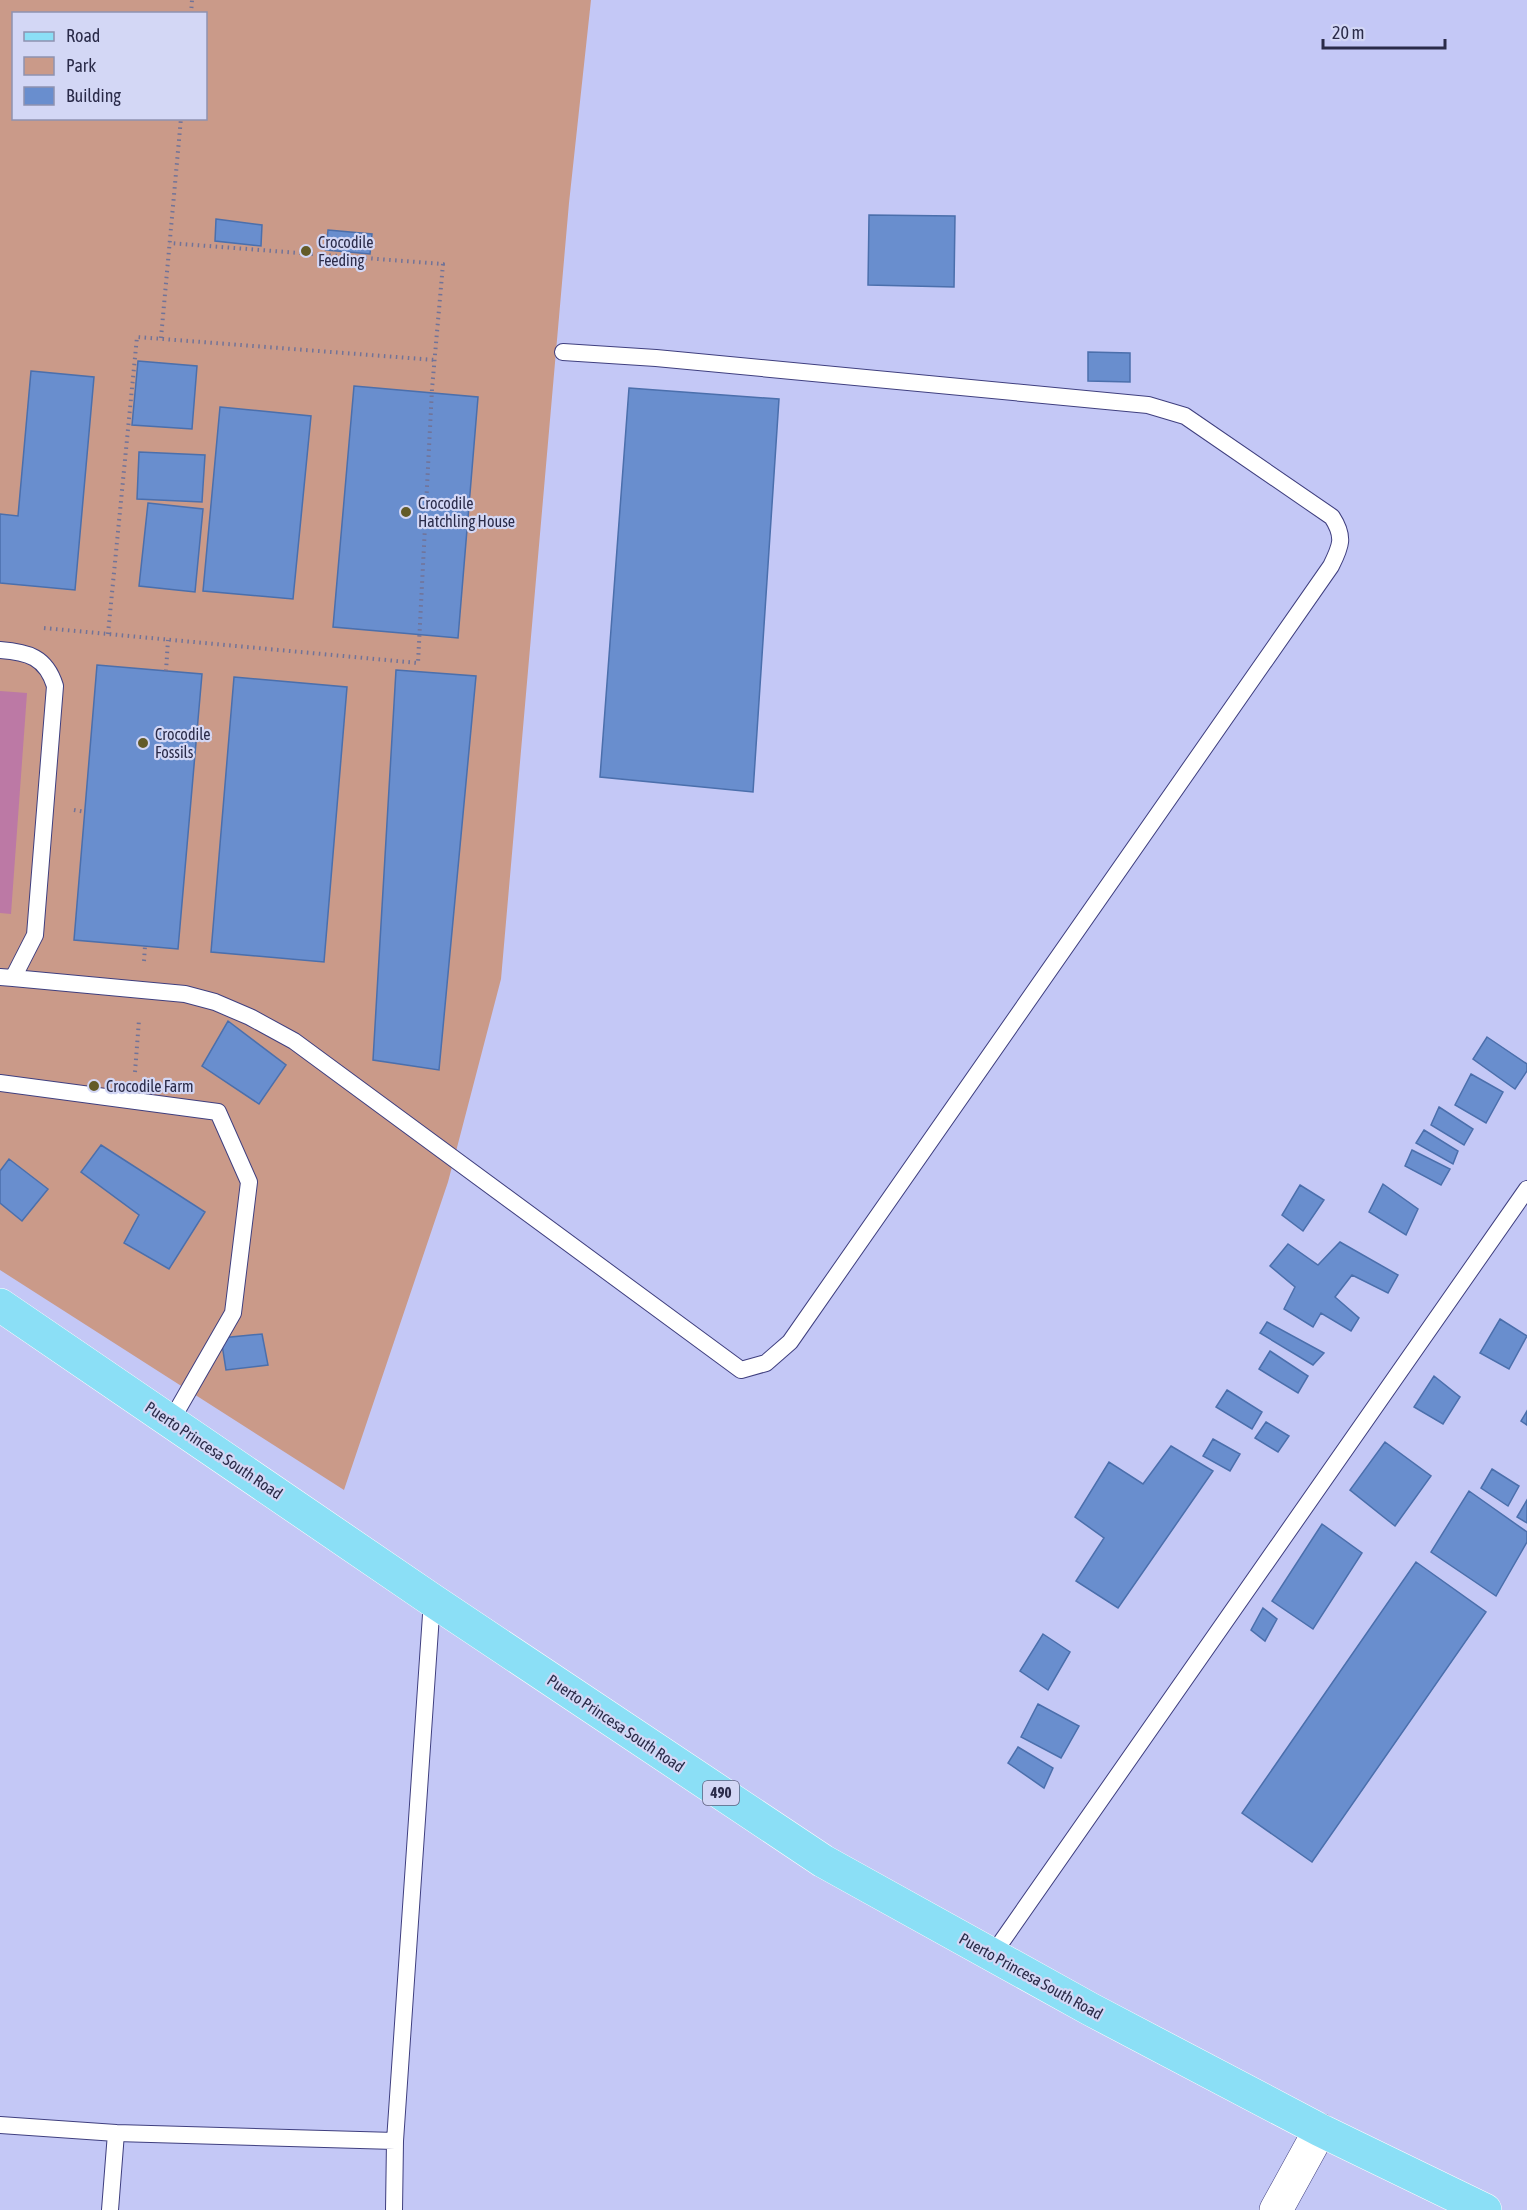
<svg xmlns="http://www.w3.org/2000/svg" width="1527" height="2210" viewBox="0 0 1527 2210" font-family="'Asap Condensed',sans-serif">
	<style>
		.green { fill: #ca9a89; fill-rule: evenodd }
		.water { fill: #bc79a5 }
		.building { fill: #698ece; stroke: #4b6fac; stroke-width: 1.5 }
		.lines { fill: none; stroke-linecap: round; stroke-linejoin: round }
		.lane-casing { stroke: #3f3f7f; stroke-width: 18 }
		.street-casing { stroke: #3f3f7f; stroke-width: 34 }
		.primary-casing { stroke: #fff; stroke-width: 34 }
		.path { stroke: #717398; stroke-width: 4; stroke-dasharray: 1.5 4.5; stroke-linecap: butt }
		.lane { stroke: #fff; stroke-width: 16 }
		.street { stroke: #fff; stroke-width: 33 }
		.primary { stroke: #8bdff6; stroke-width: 33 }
		.poi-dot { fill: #635b28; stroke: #d3d7f5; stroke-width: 2 }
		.labels { text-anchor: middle; stroke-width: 4.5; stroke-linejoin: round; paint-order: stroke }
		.shield { fill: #d3d7f5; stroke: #5d5f7d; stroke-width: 1.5 }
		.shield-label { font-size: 15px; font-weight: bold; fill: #2a2b49 }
		.poi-label { font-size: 16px; fill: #2a2b49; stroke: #d3d7f5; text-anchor: start }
		.street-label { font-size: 16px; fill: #2a2b49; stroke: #d3d7f5 }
	</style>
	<rect width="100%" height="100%" fill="#c4c8f6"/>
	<path class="green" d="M 0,0 L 591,0 L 569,203 L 501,979 L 448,1182 L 344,1490 L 0,1270 ZM 14,14 L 206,14 L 206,118 L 14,118 Z"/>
	<path class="water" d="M 0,691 L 27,693 L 11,914 L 0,913 Z"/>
	<path class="building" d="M 869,215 L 955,216 L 954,287 L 868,285 Z
		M 216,219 L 262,225 L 261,246 L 215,241 Z
		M 328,230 L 372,234 L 370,254 L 326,250 Z
		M 1088,352 L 1130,353 L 1130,382 L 1088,381 Z
		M 138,361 L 197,366 L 192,429 L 132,425 Z
		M 31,371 L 94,377 L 75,590 L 0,583 L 0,514 L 18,516 Z
		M 354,386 L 478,397 L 458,638 L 333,627 Z
		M 629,388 L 779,399 L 753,792 L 600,777 Z
		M 220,407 L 311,416 L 293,599 L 203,591 Z
		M 139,452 L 205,455 L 202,502 L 137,499 Z
		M 148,503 L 203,509 L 195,592 L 139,586 Z
		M 97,665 L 202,674 L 178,949 L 74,940 Z
		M 396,670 L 476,676 L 439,1070 L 373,1060 Z
		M 234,677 L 347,687 L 324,962 L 211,952 Z
		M 228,1021 L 286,1065 L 259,1104 L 202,1066 Z
		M 1487,1037 L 1527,1064 L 1527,1071 L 1515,1089 L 1473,1059 Z
		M 1471,1074 L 1503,1092 L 1486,1123 L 1455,1105 Z
		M 1439,1107 L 1473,1129 L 1464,1145 L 1431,1125 Z
		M 1424,1130 L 1458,1151 L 1453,1164 L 1416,1143 Z
		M 101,1145 L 205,1212 L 169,1269 L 124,1243 L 139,1215 L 81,1172 Z
		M 1412,1150 L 1450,1169 L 1441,1185 L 1405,1166 Z
		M 9,1159 L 48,1189 L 22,1221 L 0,1203 L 0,1171 Z
		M 1383,1184 L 1418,1209 L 1406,1235 L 1369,1212 Z
		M 1300,1185 L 1324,1200 L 1303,1231 L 1282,1215 Z
		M 1340,1242 L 1398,1275 L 1388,1293 L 1352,1275 L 1335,1297 L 1359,1318 L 1351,1331 L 1321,1313 L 1313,1327 L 1284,1309 L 1295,1287 L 1270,1266 L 1288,1244 L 1318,1265 Z
		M 1500,1319 L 1527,1336 L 1509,1369 L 1480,1353 Z
		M 1267,1322 L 1324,1353 L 1313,1365 L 1260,1333 Z
		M 262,1334 L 268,1365 L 226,1370 L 221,1338 Z
		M 1270,1351 L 1308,1376 L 1298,1393 L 1259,1369 Z
		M 1434,1376 L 1460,1397 L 1443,1424 L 1414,1407 Z
		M 1227,1390 L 1262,1412 L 1252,1429 L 1216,1407 Z
		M 1527,1411 L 1527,1425 L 1521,1421 Z
		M 1266,1422 L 1289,1436 L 1278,1452 L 1255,1438 Z
		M 1213,1439 L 1240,1454 L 1230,1471 L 1203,1456 Z
		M 1385,1442 L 1431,1476 L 1395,1526 L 1350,1490 Z
		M 1171,1446 L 1213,1471 L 1118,1608 L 1076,1581 L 1104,1538 L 1075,1517 L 1109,1462 L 1143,1484 Z
		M 1492,1469 L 1519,1486 L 1508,1506 L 1481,1488 Z
		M 1469,1491 L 1527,1532 L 1527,1542 L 1496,1596 L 1431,1552 Z
		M 1527,1500 L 1527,1523 L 1517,1517 Z
		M 1322,1524 L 1362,1553 L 1313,1629 L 1272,1601 Z
		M 1416,1562 L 1486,1612 L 1312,1862 L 1242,1813 Z
		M 1263,1608 L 1277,1619 L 1265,1641 L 1251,1630 Z
		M 1043,1634 L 1070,1652 L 1048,1690 L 1020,1671 Z
		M 1038,1704 L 1079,1726 L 1061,1758 L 1021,1737 Z
		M 1018,1747 L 1053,1768 L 1044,1788 L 1008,1763 Z"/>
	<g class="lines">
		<defs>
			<path id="lane" d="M 0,650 C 28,652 46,657 55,686 L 35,935 L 13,978 L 0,977
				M 13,978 L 185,994 L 215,1002 L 250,1017 L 294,1041 L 741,1370 L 766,1363 L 790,1342 L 1331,566 C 1341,546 1345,537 1332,517 L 1185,416 L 1148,405 L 656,358 L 563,352
				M 0,1083 L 218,1112 L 249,1182 L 233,1313 L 171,1421
				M 993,1954 L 1527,1189
				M 0,2125 L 116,2133 L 395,2141
				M 110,2210 L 116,2133
				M 394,2210 L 395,2141 L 432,1600"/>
			<path id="street" d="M 1276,2210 L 1320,2130"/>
			<path id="primary" d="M 0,1305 L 432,1600 L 823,1861 L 1090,2009 L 1320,2130 L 1485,2210"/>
		</defs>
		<use href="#lane" class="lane-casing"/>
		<use href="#street" class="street-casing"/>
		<use href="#primary" class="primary-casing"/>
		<path class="path" d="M 191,14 L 192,0
			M 161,338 L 181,118
			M 44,628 L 418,663 L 432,389 L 443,264 L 169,243
			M 108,634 L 137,337 L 435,360
			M 166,671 L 168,640
			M 74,810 L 85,812
			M 144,961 L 145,946
			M 135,1072 L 139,1020"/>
		<use href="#lane" class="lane"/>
		<use href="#street" class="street"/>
		<use href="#primary" class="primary"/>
	</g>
	<g class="poi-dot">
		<circle cx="306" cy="251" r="6"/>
		<circle cx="406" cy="512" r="6"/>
		<circle cx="143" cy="743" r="6"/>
		<circle cx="94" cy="1086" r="6"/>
	</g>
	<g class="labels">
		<rect class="shield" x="703" y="1781" width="36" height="24" rx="4.5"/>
		<g class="shield-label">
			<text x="721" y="1798">490</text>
		</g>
		<g class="poi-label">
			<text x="318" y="248">Crocodile<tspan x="318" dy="18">Feeding</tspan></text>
			<text x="418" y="509">Crocodile<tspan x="418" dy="18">Hatchling House</tspan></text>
			<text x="155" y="740">Crocodile<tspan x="155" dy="18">Fossils</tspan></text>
			<text x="106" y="1092">Crocodile Farm</text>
		</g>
		<g class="street-label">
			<text transform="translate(214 1450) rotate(34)" y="6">Puerto Princesa South Road</text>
			<text transform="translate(616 1723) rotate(34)" y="6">Puerto Princesa South Road</text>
			<text transform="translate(1031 1976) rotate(29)" y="6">Puerto Princesa South Road</text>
		</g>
	</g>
	<rect x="12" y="12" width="195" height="108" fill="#d3d7f5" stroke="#8f92b0" stroke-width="1.5"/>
	<rect x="24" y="32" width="30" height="9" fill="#8bdff6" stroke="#8f92b0" stroke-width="1.5"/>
	<text x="66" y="42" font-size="18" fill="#2a2b49">Road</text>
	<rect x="24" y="57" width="30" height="18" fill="#ca9a89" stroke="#8f92b0" stroke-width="1.5"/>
	<text x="66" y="72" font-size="18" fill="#2a2b49">Park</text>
	<rect x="24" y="87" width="30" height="18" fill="#698ece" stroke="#8f92b0" stroke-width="1.5"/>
	<text x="66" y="102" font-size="18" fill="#2a2b49">Building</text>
	<path d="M1323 39v9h122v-9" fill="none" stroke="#2a2b49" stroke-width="3"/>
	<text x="1332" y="39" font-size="18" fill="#2a2b49" stroke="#d3d7f5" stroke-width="4.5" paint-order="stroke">20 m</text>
</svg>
